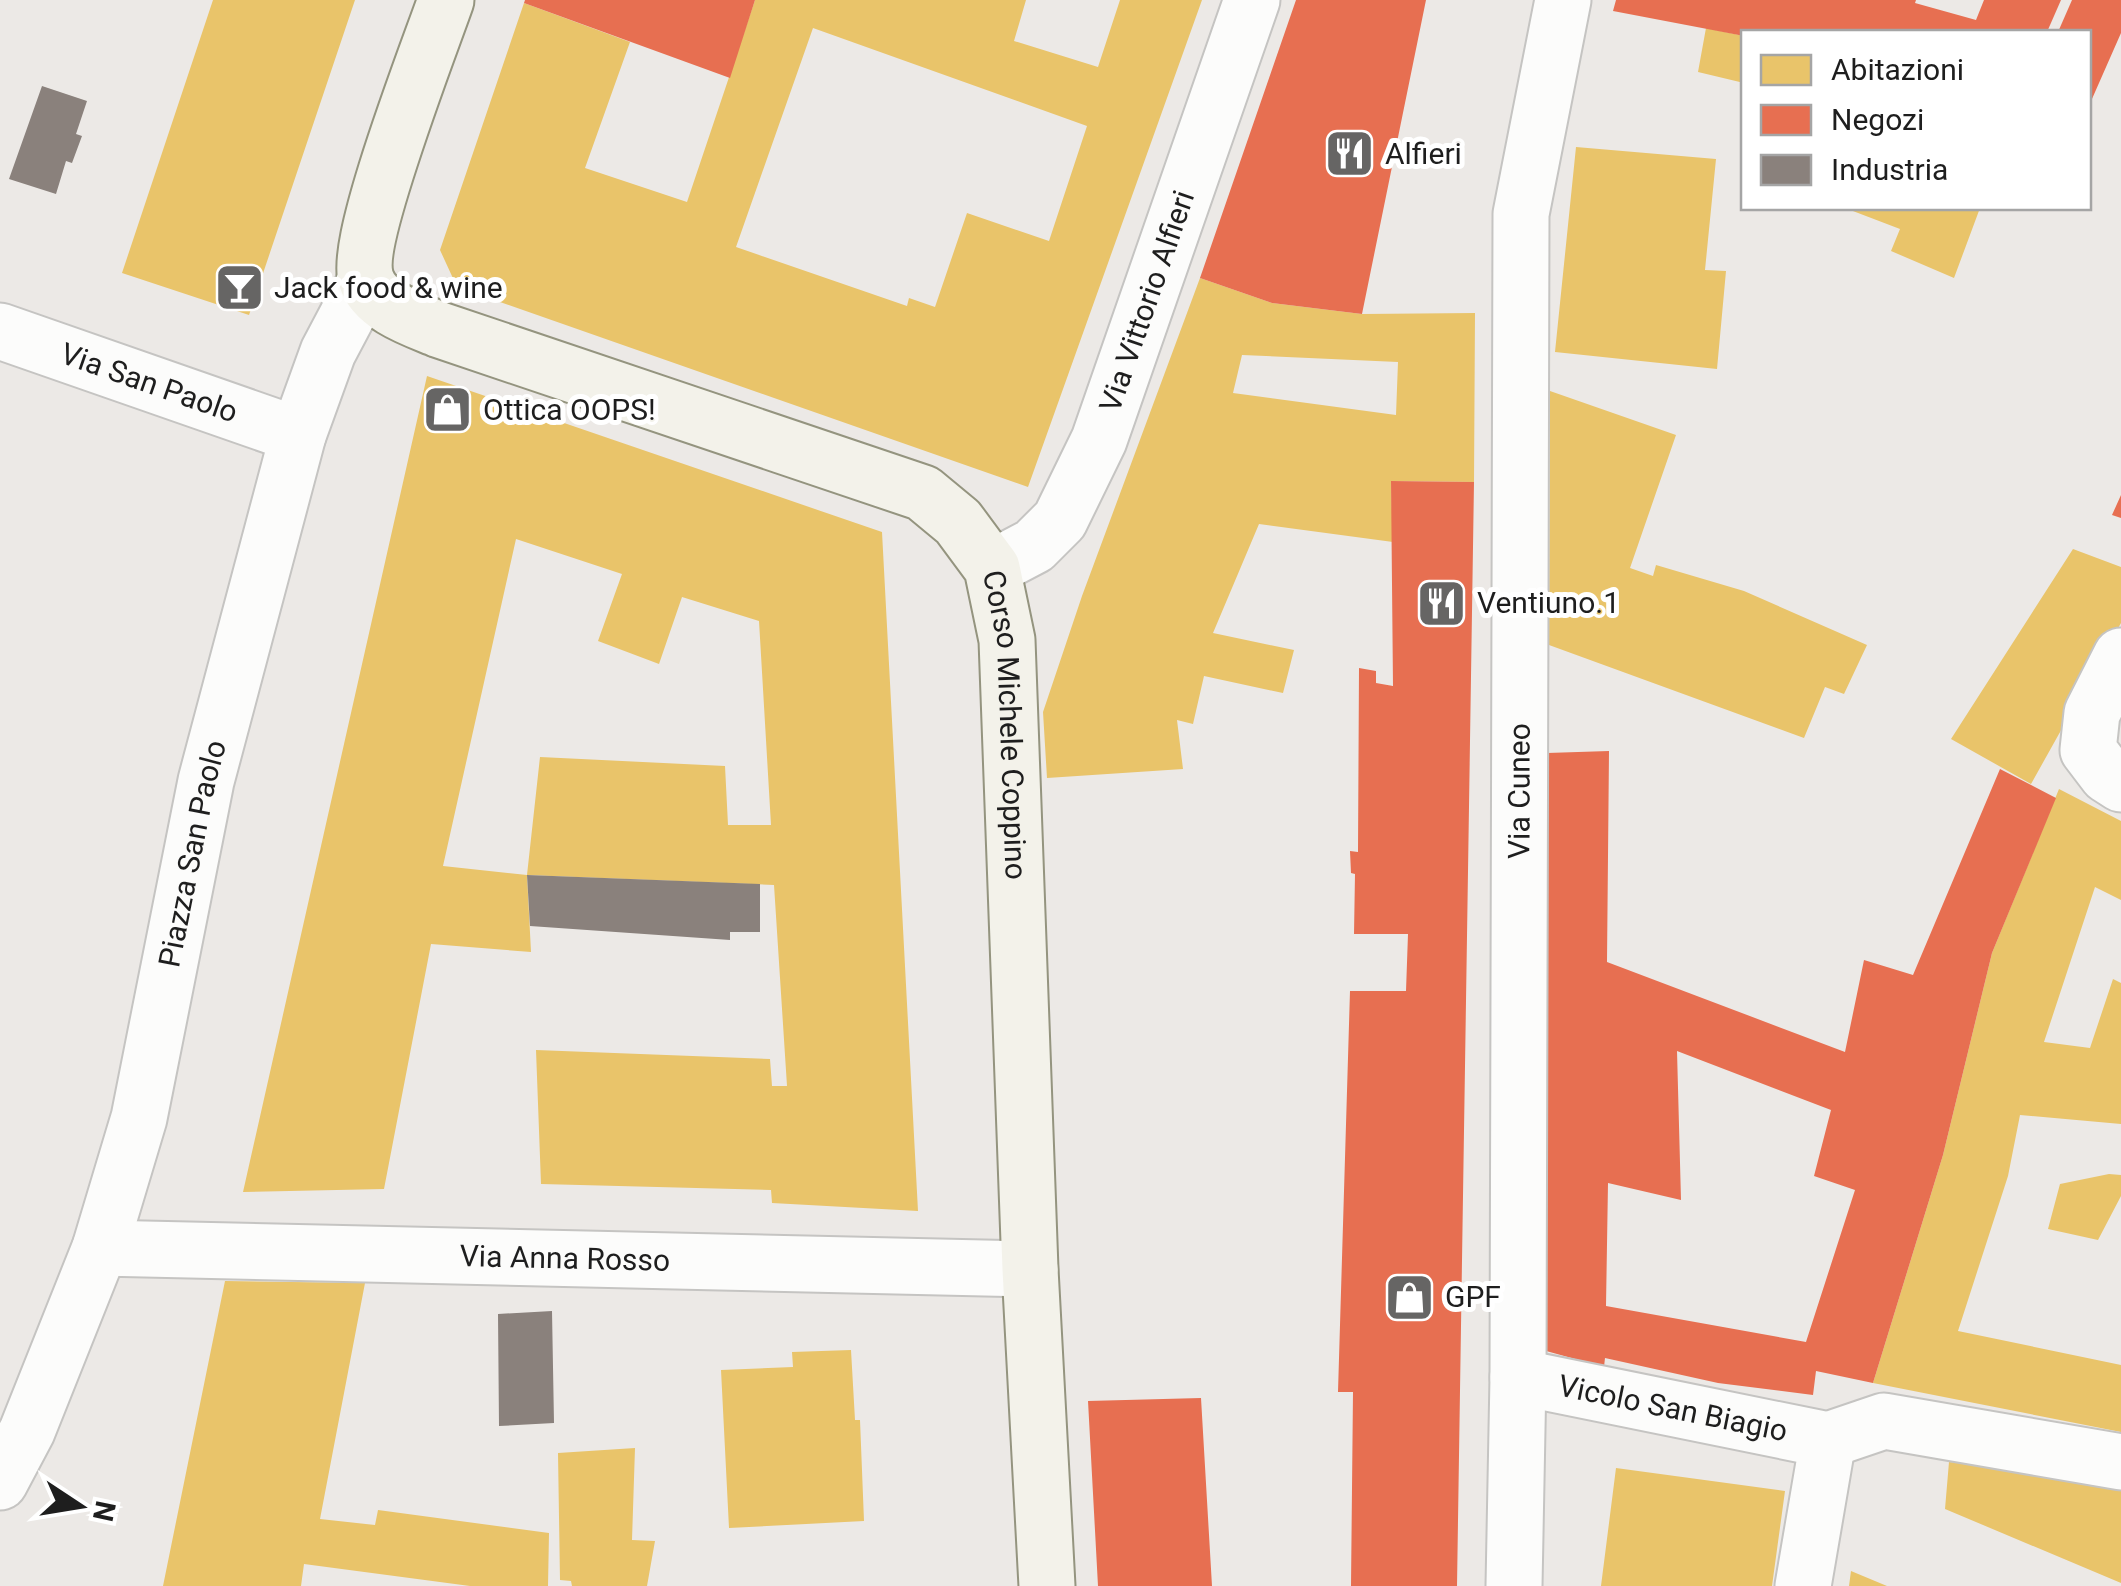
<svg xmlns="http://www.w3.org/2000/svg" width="2121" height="1586" viewBox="0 0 2121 1586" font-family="Roboto,sans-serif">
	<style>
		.homes { fill: #e9c46a; fill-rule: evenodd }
		.shops { fill: #e76f51; fill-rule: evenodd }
		.industry { fill: #8a817c }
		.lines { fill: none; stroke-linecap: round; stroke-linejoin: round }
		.street-casing { stroke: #c5c4c2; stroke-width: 59 }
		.secondary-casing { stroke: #94947f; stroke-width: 59 }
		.street { stroke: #fcfcfb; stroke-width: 55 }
		.secondary { stroke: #f3f2ea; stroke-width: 55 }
		.labels { text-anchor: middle; stroke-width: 10; stroke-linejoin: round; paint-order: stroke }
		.poi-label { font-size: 30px; fill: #1e1e1e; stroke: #fff; text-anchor: start }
		.street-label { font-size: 30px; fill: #1e1e1e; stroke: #fff }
	</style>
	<rect width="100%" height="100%" fill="#ece9e6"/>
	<path class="homes" d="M 213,0 L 355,0 L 249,315 L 122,273 Z
		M 755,0 L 1026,0 L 1014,41 L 1098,67 L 1120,0 L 1202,0 L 1028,487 L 457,287 L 440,250 L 524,3 L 630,42 L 585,168 L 687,202 ZM 813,28 L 1087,126 L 1049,241 L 967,213 L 935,307 L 909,298 L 907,306 L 736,247 Z
		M 1706,28 L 1744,36 L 1744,83 L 1698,72 Z
		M 1576,147 L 1716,159 L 1705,270 L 1726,271 L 1717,369 L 1555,352 Z
		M 1845,208 L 1980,208 L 1954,278 L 1891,251 L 1900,229 Z
		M 1200,278 L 1272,303 L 1362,314 L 1475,313 L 1474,482 L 1391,481 L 1393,542 L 1259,524 L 1213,633 L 1294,650 L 1283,693 L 1204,676 L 1193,724 L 1177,720 L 1183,769 L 1047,778 L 1043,712 L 1082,596 ZM 1242,355 L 1398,362 L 1396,415 L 1233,393 Z
		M 427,376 L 882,532 L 918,1211 L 772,1203 L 771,1190 L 541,1184 L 536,1050 L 770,1059 L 772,1086 L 787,1086 L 774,885 L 527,875 L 540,757 L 725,766 L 728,825 L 771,825 L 759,621 L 682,597 L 659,664 L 598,641 L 622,574 L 516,539 L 443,866 L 527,875 L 531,952 L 431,944 L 384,1189 L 243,1192 Z
		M 1550,391 L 1676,435 L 1630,568 L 1653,576 L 1656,565 L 1744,591 L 1867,645 L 1844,694 L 1825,687 L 1804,738 L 1549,645 Z
		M 2073,549 L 2121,567 L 2121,623 L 2031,784 L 1951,739 Z
		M 2059,789 L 2121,821 L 2121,900 L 2095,887 L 2044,1042 L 2090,1048 L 2113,979 L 2121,983 L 2121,1124 L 2020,1115 L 2008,1176 L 1958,1331 L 2121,1365 L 2121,1432 L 1873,1383 L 1943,1155 L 1992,953 Z
		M 2109,1174 L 2121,1175 L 2121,1196 L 2098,1240 L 2048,1229 L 2060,1184 Z
		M 225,1281 L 365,1283 L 320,1519 L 375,1525 L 378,1510 L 549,1533 L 548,1586 L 470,1586 L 304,1564 L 301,1586 L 163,1586 Z
		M 851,1350 L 855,1420 L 860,1420 L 864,1521 L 729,1528 L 721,1370 L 793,1367 L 792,1352 Z
		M 635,1448 L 632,1540 L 655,1541 L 647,1586 L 572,1586 L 571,1581 L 560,1580 L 558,1453 Z
		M 1949,1462 L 2121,1476 L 2121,1583 L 1945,1509 Z
		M 1616,1468 L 1785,1491 L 1772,1586 L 1601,1586 Z
		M 1851,1571 L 1887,1586 L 1849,1586 Z"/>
	<path class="shops" d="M 525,0 L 755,0 L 730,78 L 524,3 Z
		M 1296,0 L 1426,0 L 1362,314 L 1272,303 L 1200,278 Z
		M 1616,0 L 1916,0 L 1915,3 L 1976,20 L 1984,0 L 2061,0 L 2047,32 L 1744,32 L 1744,36 L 1613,11 Z
		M 2072,0 L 2121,0 L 2121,33 L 2088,108 L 2088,32 L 2058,32 Z
		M 1391,481 L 1474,482 L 1457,1586 L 1351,1586 L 1353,1392 L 1338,1392 L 1350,991 L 1406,991 L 1408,934 L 1354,934 L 1355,874 L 1351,873 L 1350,851 L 1358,852 L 1359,668 L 1376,671 L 1376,683 L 1393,686 Z
		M 2121,495 L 2121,518 L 2112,515 Z
		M 1609,751 L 1607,962 L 1845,1052 L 1864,960 L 1913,975 L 2000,769 L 2056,798 L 1992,953 L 1943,1155 L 1873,1383 L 1816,1371 L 1813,1395 L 1718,1383 L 1605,1358 L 1604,1367 L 1539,1349 L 1547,753 ZM 1677,1051 L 1831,1110 L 1814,1176 L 1855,1190 L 1806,1342 L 1606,1306 L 1608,1183 L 1681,1200 Z
		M 1201,1398 L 1212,1586 L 1098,1586 L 1088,1401 Z"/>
	<path class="industry" d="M 42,86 L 87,101 L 76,134 L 82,136 L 72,163 L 66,161 L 56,194 L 9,179 Z
		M 527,875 L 760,884 L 760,932 L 730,932 L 730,940 L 530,926 Z
		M 552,1311 L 554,1423 L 499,1426 L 498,1314 Z"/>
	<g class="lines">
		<defs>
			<g id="street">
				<path id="s1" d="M 0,331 L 298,435"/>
				<path id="s2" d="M 992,568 L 1034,546 L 1060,520 L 1099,440 L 1252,0"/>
				<path d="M 2121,656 L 2092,713 L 2088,750 L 2107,775 L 2121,784"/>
				<path id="s3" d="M 100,1248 L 1030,1269"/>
				<path id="s4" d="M 1518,1377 L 1828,1440 L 1884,1421 L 2121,1462"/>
				<path id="s5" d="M 0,1482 L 27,1431 L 100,1248 L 139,1118 L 206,781 L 298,435 L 328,352 L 366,280"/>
				<path id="s6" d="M 1514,1586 L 1518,1377 L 1521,214 L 1563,0"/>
				<path d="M 1803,1586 L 1828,1440"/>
			</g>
			<g id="secondary">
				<path id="s7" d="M 446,0 C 429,49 354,240 366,279 C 375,307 416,320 440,330 L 923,493 L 958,522 L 992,568 L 1007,640 L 1030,1269 L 1047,1586"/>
			</g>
		</defs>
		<use href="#street" class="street-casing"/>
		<use href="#secondary" class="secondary-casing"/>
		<use href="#street" class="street"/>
		<use href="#secondary" class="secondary"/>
	</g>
	<defs>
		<symbol id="restaurant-square" viewBox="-11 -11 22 22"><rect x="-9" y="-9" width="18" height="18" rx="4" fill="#666564" stroke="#fff"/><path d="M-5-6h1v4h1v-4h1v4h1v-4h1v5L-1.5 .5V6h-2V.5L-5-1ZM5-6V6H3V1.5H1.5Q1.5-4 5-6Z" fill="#fff"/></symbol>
		<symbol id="bar-square" viewBox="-11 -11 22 22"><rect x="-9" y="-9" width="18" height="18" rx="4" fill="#666564" stroke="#fff"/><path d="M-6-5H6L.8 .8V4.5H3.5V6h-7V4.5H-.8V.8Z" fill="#fff"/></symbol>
		<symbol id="shop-square" viewBox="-11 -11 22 22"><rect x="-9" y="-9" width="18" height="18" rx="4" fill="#666564" stroke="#fff"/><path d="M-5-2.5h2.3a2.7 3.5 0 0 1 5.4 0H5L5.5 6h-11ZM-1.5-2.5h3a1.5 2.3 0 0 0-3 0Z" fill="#fff"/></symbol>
	</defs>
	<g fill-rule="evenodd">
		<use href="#restaurant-square" x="1322" y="126" width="55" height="55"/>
		<use href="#bar-square" x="212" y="260" width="55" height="55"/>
		<use href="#shop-square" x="420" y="382" width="55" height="55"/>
		<use href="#restaurant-square" x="1414" y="576" width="55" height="55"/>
		<use href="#shop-square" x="1382" y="1270" width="55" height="55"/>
	</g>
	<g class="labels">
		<g class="poi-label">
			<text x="1385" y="164">Alfieri</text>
			<text x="274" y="298">Jack food &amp; wine</text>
			<text x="483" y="420">Ottica OOPS!</text>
			<text x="1477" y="613">Ventiuno.1</text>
			<text x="1445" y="1307">GPF</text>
		</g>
		<g class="street-label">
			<text dy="10" stroke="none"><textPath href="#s2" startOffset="320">Via Vittorio Alfieri</textPath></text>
			<text dy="10" stroke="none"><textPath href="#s1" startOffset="158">Via San Paolo</textPath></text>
			<text dy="10" stroke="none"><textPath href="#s7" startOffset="1155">Corso Michele Coppino</textPath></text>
			<text dy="10" stroke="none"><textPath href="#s6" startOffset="795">Via Cuneo</textPath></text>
			<text dy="10" stroke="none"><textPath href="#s5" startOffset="660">Piazza San Paolo</textPath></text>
			<text dy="10" stroke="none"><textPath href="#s3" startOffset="465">Via Anna Rosso</textPath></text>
			<text dy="10" stroke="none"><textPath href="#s4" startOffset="158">Vicolo San Biagio</textPath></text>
		</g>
	</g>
	<rect x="1741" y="30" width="350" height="180" fill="#ffffff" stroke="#a5a5a5" stroke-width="2.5"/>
	<rect x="1761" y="55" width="50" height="30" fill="#e9c46a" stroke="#a5a5a5" stroke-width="2.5"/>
	<text x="1831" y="80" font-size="30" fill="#1e1e1e">Abitazioni</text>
	<rect x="1761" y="105" width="50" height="30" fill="#e76f51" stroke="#a5a5a5" stroke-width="2.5"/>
	<text x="1831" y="130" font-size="30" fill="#1e1e1e">Negozi</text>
	<rect x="1761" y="155" width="50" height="30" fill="#8a817c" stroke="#a5a5a5" stroke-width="2.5"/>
	<text x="1831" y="180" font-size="30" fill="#1e1e1e">Industria</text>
	<g transform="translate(80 1506) rotate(102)" stroke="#ffffff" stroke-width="8" paint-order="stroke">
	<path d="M0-8L18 38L0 25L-18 38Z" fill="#1e1e1e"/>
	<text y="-15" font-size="28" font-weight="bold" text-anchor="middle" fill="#1e1e1e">N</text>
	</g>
</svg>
